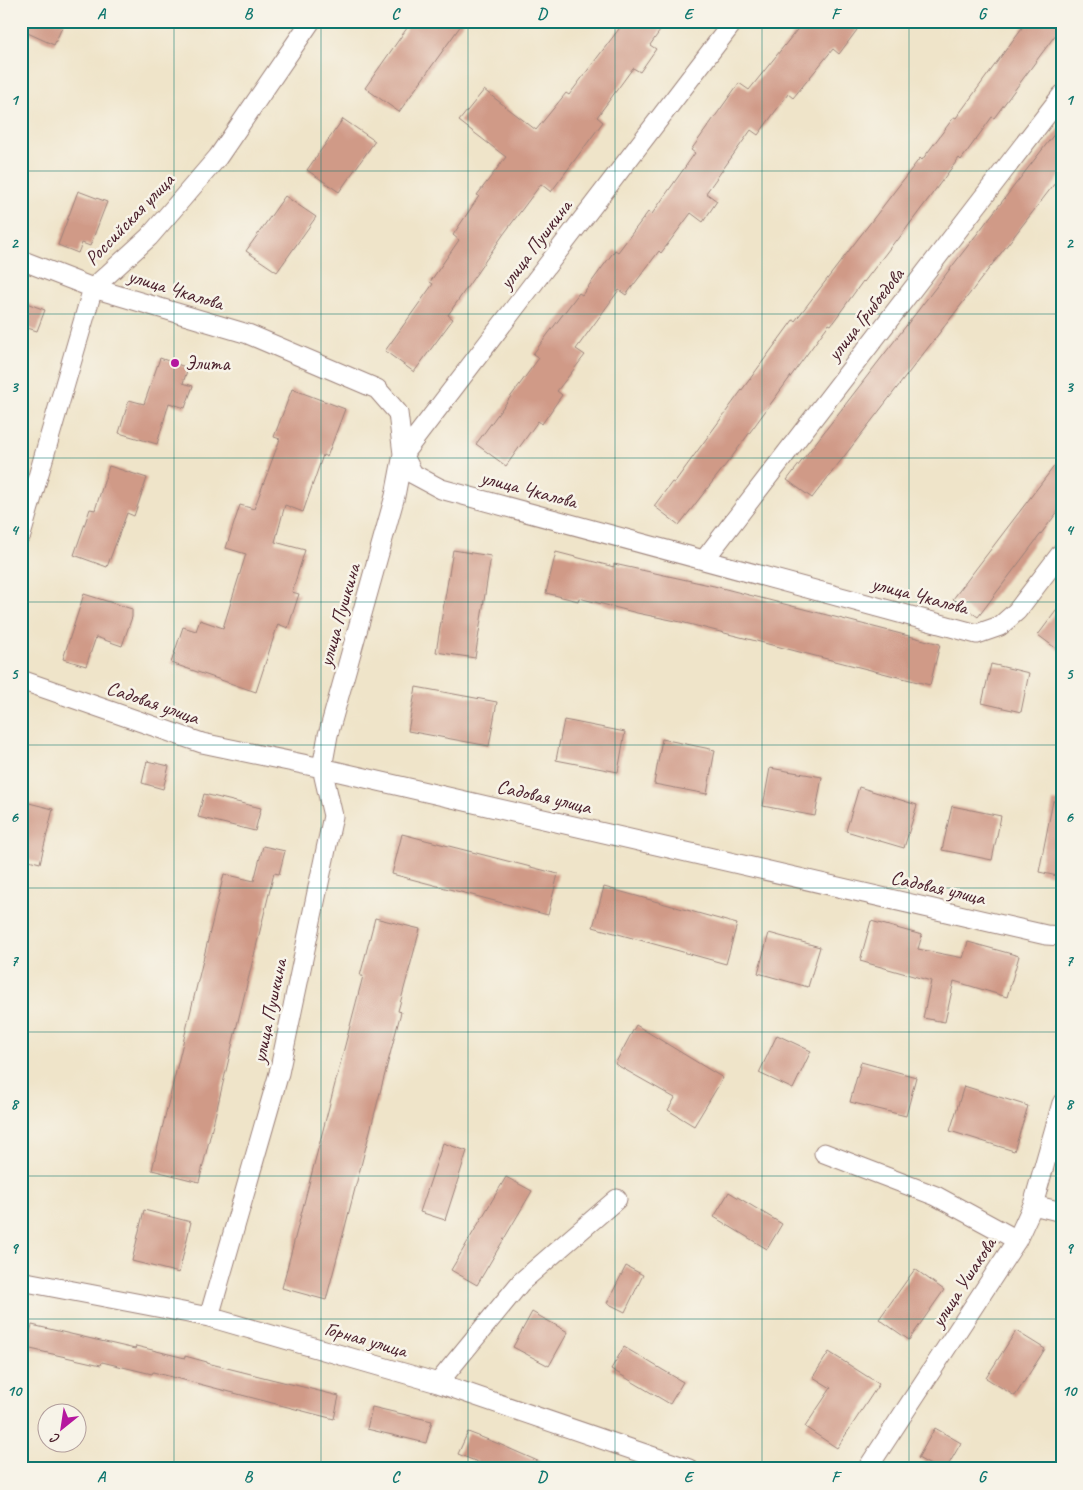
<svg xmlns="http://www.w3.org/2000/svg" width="1083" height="1490" viewBox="0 0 1083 1490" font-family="Caveat,sans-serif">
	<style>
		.building { fill: #d09a87 }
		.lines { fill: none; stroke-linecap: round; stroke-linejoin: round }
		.minor-casing { stroke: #9c827a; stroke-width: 21 }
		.minor { stroke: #fff; stroke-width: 19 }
		.grid { fill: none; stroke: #0f766e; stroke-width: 1; stroke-opacity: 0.55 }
		.poi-dot { fill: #b5179e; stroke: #f7f3e8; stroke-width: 2 }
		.labels { text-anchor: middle; stroke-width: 5; stroke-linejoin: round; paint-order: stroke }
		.street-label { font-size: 20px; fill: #4a1f2b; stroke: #f7f3e8 }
		.poi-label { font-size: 20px; fill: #4a1f2b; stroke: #f7f3e8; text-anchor: start }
		.neatline { fill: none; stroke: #0f766e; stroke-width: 2 }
		.grid-label { font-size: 16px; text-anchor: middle; font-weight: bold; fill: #0f766e }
	</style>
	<rect width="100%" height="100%" fill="#f7f3e8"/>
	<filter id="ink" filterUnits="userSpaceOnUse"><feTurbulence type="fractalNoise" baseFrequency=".02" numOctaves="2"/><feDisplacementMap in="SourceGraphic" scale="10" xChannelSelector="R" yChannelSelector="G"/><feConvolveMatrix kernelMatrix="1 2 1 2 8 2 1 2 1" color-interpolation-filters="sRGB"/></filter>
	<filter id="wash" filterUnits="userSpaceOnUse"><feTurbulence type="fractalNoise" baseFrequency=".0096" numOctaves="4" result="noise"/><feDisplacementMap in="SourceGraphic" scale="20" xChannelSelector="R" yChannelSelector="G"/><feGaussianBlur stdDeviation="1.12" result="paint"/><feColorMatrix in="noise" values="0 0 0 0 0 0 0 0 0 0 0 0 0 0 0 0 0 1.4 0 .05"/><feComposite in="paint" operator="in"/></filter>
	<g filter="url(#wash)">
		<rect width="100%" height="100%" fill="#efe4c9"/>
		<g id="blocks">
			<path class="building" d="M 21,21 L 65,21 L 54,45 L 21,30 Z
				M 412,21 L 464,21 L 399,112 L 365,88 Z
				M 625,21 L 667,21 L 650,45 L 656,49 L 640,72 L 633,68 L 597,117 L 603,122 L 551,192 L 541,184 L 503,235 L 448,315 L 453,319 L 414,372 L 385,351 L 433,284 L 430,282 L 459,240 L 453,235 L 479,196 L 477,195 L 506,157 L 459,121 L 484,90 L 536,130 L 566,93 L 569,95 Z
				M 804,21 L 845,21 L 857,30 L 839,54 L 833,49 L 793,98 L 788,94 L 758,135 L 751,130 L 706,193 L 717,201 L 703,222 L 691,213 L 661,253 L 659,251 L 626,295 L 619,290 L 576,349 L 585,355 L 557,391 L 562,395 L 542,424 L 538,421 L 506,466 L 476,444 L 539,358 L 533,354 L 579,293 L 582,295 L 615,250 L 618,252 L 648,212 L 652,214 L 695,153 L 691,150 L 739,83 L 749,90 Z
				M 1027,21 L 1062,21 L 1062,26 L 994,118 L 992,117 L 961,160 L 959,158 L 897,241 L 896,240 L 864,282 L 863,281 L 831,325 L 829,324 L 734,454 L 679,525 L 654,506 L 672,482 L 674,483 L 793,320 L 795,321 L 920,158 L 922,160 L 954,117 L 956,118 Z
				M 343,119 L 375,141 L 339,192 L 307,170 Z
				M 1062,124 L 1062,174 L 812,498 L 787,480 Z
				M 78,191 L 107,202 L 90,246 L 82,243 L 78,253 L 58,245 Z
				M 285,196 L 316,217 L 277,272 L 246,251 Z
				M 21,301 L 45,310 L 37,331 L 21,326 Z
				M 160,358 L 188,368 L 183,383 L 193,386 L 185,408 L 169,403 L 157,444 L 119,433 L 129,400 L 144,404 Z
				M 292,389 L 345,409 L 327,457 L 323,455 L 303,512 L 285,505 L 275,542 L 305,550 L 292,592 L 299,594 L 288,628 L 278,624 L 256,692 L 171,663 L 183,627 L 196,631 L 200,620 L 223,628 L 246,554 L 226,548 L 240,505 L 254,509 L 280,439 L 274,437 Z
				M 1062,456 L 1062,506 L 978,617 L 953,599 Z
				M 109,466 L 147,478 L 134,516 L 127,513 L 107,567 L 74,555 L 90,509 L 95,510 Z
				M 453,550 L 491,556 L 475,658 L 436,652 Z
				M 556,552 L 614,567 L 614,564 L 714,586 L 940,644 L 930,685 L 681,622 L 637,613 L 579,598 L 578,601 L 546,593 Z
				M 84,594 L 132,609 L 132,617 L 122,646 L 96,637 L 86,666 L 63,659 Z
				M 1062,603 L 1062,653 L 1038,635 Z
				M 991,664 L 1029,673 L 1021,712 L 982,703 Z
				M 416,687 L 497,702 L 489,746 L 408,731 Z
				M 564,720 L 625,732 L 618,772 L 556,760 Z
				M 662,739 L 715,750 L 707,794 L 654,784 Z
				M 147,761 L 169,766 L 163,789 L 142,783 Z
				M 770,768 L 822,777 L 815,816 L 763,806 Z
				M 859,787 L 917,805 L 904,848 L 846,831 Z
				M 204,794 L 261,808 L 255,831 L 198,817 Z
				M 21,801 L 53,809 L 40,863 L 21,858 Z
				M 1053,801 L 1062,802 L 1062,877 L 1039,872 Z
				M 952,806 L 1001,816 L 992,860 L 942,850 Z
				M 402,834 L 558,874 L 548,915 L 392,874 Z
				M 263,846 L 285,851 L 279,874 L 274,873 L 199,1182 L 152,1170 L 224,874 L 254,881 Z
				M 604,887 L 737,924 L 726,964 L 593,927 Z
				M 375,918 L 420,929 L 398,1011 L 401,1012 L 326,1300 L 282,1288 L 363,976 L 360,976 Z
				M 871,921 L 922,935 L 918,949 L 963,958 L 968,942 L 1019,956 L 1007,997 L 954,981 L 945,1022 L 923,1018 L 931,981 L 860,961 Z
				M 769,933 L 820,947 L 808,987 L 758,973 Z
				M 636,1025 L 723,1078 L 694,1126 L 668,1110 L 675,1098 L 615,1064 Z
				M 777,1035 L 811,1051 L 793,1089 L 759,1073 Z
				M 861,1062 L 916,1077 L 906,1116 L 850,1102 Z
				M 964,1086 L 1028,1106 L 1014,1151 L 950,1131 Z
				M 443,1143 L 467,1151 L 445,1220 L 420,1212 Z
				M 506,1177 L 532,1191 L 477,1285 L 451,1270 Z
				M 729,1192 L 782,1224 L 767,1249 L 714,1217 Z
				M 144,1210 L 191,1222 L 179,1273 L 132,1261 Z
				M 626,1266 L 643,1275 L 625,1312 L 607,1303 Z
				M 915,1269 L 944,1290 L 909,1340 L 879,1319 Z
				M 532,1312 L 568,1332 L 549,1366 L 513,1347 Z
				M 32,1325 L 135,1349 L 136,1346 L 185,1358 L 185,1356 L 207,1362 L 207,1363 L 339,1396 L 334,1419 L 153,1372 L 152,1374 L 102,1362 L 101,1365 L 26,1348 Z
				M 1016,1331 L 1045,1349 L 1015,1396 L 986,1378 Z
				M 624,1347 L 683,1382 L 670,1404 L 611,1369 Z
				M 829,1352 L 879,1384 L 837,1448 L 805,1427 L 831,1388 L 813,1377 Z
				M 372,1407 L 432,1421 L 426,1443 L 367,1429 Z
				M 935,1428 L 961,1443 L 946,1469 L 938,1469 L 918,1458 Z
				M 468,1432 L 499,1444 L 556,1469 L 494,1469 L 480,1463 L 458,1454 Z"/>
		</g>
	</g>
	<g filter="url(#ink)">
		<use href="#blocks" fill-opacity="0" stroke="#9c827a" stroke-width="1"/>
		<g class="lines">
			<defs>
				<path id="minor" d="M 21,260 L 93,288 L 248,334 L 377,389 L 398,413 L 403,454 L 413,474 L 441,489 L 977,634 L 1000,626 L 1017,611 L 1062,552
					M 21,535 L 93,288 L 149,237 L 218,157 L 311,21
					M 704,560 L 1062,95
					M 21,680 L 202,743 L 322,768 L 1046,935 L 1062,936
					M 824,1153 L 936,1196 L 1017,1240
					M 1033,1205 L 1062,1212
					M 21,1281 L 209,1317 L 438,1383 L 689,1469
					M 209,1317 L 279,1073 L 333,816 L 322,768 L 328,735 L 395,496 L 403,454 L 734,21
					M 438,1383 L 521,1282 L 617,1199
					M 867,1469 L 1017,1240 L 1033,1205 L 1062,1103"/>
			</defs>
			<use href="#minor" class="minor-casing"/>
			<use href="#minor" class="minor"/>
		</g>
	</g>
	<path class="grid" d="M 174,21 L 174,1469M 321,21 L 321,1469M 468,21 L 468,1469M 615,21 L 615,1469M 762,21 L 762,1469M 909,21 L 909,1469M 21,171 L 1062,171M 21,314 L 1062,314M 21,458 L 1062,458M 21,602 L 1062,602M 21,745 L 1062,745M 21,888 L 1062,888M 21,1032 L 1062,1032M 21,1176 L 1062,1176M 21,1319 L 1062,1319"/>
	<circle class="poi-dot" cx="175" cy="363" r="5"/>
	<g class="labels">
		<g class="street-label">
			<text transform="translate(129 219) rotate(-46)" y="7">Российская улица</text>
			<text transform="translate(535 244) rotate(-53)" y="7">улица Пушкина</text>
			<text transform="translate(176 289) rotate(17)" y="7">улица Чкалова</text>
			<text transform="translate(865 314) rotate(-52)" y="7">улица Грибоедова</text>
			<text transform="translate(529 489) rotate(15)" y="7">улица Чкалова</text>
			<text transform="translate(920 595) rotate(15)" y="7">улица Чкалова</text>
			<text transform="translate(339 615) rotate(-74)" y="7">улица Пушкина</text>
			<text transform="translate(153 702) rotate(19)" y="7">Садовая улица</text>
			<text transform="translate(544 796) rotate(13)" y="7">Садовая улица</text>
			<text transform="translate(938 887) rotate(13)" y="7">Садовая улица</text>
			<text transform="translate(269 1011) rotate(-78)" y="7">улица Пушкина</text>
			<text transform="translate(963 1282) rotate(-57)" y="7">улица Ушакова</text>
			<text transform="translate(366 1339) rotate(16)" y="7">Горная улица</text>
		</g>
		<g class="poi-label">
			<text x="185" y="370">Элита</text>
		</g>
	</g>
	<rect width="1083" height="1490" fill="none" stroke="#f7f3e8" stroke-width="55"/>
	<g transform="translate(62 1428) rotate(210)"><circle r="24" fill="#f7f3e8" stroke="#b29e9c"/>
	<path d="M0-4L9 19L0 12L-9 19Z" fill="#b5179e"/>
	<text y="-8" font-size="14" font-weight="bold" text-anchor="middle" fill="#4a1f2b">С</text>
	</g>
	<rect x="28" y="28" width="1028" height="1434" class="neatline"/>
	<g class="grid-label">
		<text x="101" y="19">A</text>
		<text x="248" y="19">B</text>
		<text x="395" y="19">C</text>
		<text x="542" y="19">D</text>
		<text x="688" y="19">E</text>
		<text x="835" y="19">F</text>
		<text x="982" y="19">G</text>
		<text x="14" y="105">1</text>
		<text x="1069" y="105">1</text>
		<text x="14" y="248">2</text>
		<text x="1069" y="248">2</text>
		<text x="14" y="392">3</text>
		<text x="1069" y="392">3</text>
		<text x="14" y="535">4</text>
		<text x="1069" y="535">4</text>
		<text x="14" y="679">5</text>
		<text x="1069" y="679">5</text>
		<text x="14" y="822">6</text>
		<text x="1069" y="822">6</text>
		<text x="14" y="966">7</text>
		<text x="1069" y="966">7</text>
		<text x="14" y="1109">8</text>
		<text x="1069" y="1109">8</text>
		<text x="14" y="1253">9</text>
		<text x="1069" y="1253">9</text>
		<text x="14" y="1396">10</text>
		<text x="1069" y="1396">10</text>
		<text x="101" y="1482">A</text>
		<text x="248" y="1482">B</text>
		<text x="395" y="1482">C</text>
		<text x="542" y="1482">D</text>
		<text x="688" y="1482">E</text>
		<text x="835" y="1482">F</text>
		<text x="982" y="1482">G</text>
	</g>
</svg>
